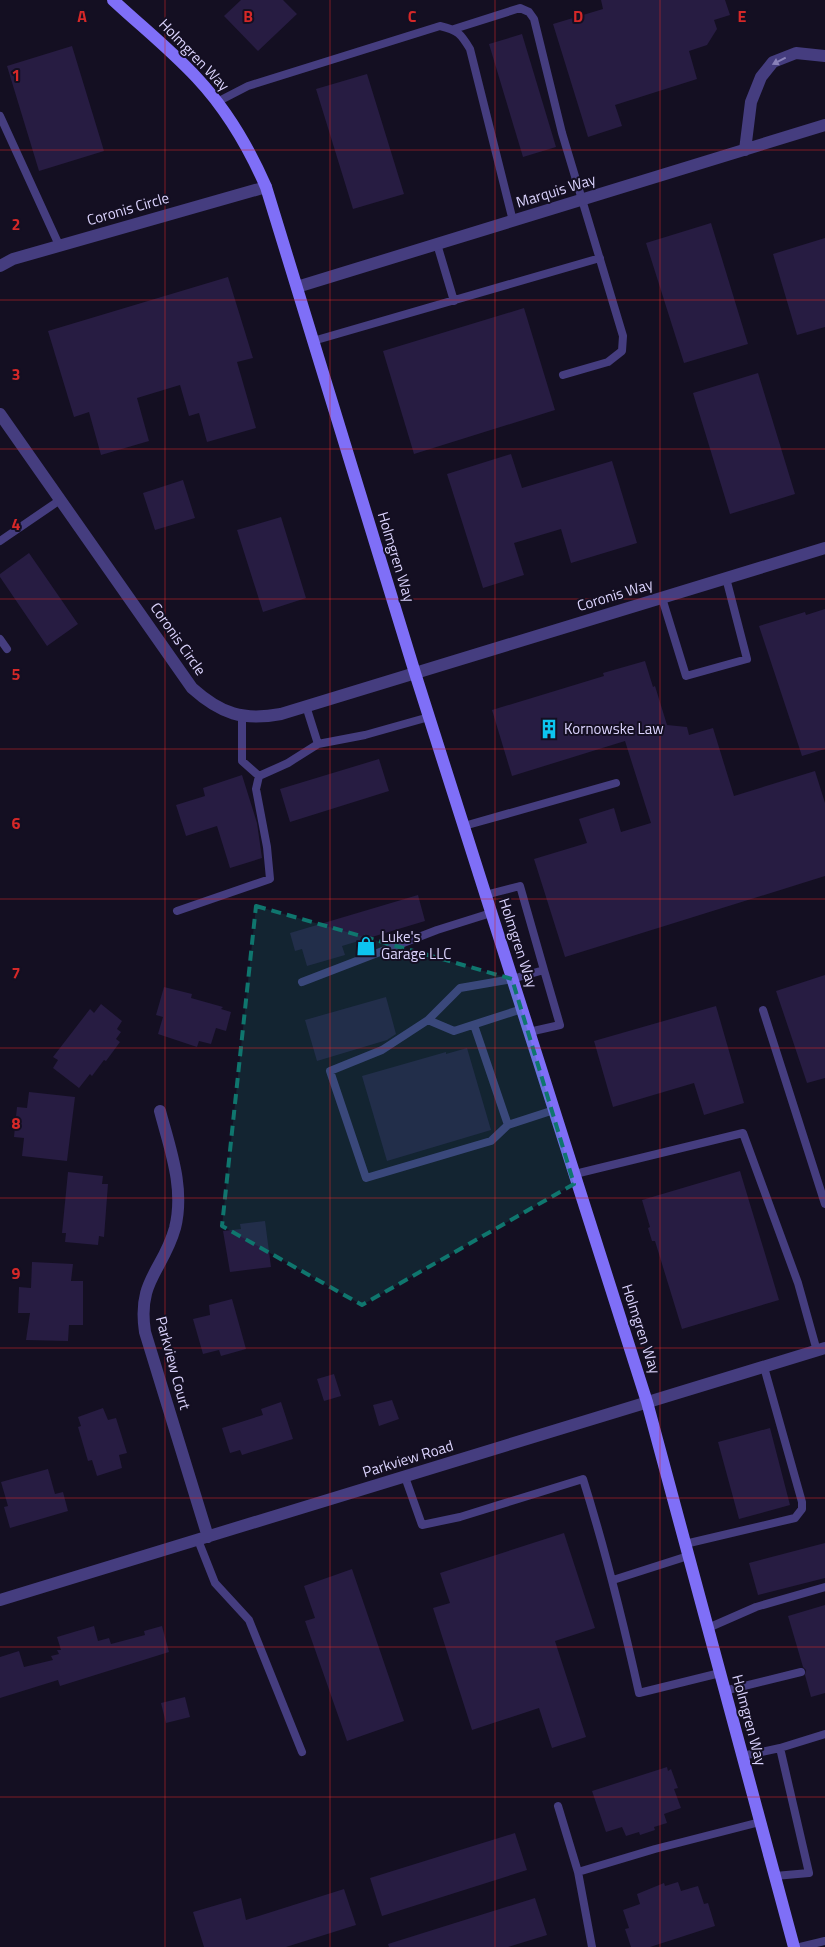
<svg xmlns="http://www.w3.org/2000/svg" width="825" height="1947" viewBox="0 0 825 1947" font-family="'Titillium Web',sans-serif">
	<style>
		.building { fill: #271c42 }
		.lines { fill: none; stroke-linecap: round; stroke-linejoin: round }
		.lane { stroke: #453d7f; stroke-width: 8 }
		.street { stroke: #453d7f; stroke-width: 12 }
		.secondary { stroke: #7f6ff7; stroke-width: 12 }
		.oneway { fill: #8880b8 }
		.marked { fill: #0f766e; fill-opacity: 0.2; stroke: #0f766e; stroke-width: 4; stroke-dasharray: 10 6; stroke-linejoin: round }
		.grid { fill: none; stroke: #d62828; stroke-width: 1; stroke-opacity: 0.55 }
		.labels { text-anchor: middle; stroke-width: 4; stroke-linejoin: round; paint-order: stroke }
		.street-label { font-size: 15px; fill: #dbd3fd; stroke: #140f22 }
		.poi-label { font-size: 15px; fill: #dbd3fd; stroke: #140f22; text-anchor: start }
		.grid-label { font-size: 16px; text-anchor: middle; font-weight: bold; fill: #d62828; stroke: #140f22; stroke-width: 4; stroke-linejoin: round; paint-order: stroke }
	</style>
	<rect width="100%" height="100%" fill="#140f22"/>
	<path class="building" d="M 241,0 L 283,0 L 297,14 L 258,51 L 224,16 Z
		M 601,0 L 725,0 L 730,15 L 714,20 L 717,29 L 707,45 L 689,51 L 697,79 L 615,105 L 622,126 L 588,137 L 553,24 L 603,9 Z
		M 522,34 L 556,147 L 523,157 L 489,44 Z
		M 72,46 L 104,151 L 39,171 L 7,66 Z
		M 367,74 L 404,194 L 353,209 L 316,89 Z
		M 711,223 L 748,344 L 684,363 L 646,243 Z
		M 825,238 L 825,327 L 797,335 L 773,254 Z
		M 228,277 L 253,358 L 237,362 L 256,428 L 207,442 L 199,413 L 189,416 L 180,385 L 137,398 L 149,441 L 101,455 L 89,412 L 74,417 L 48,331 Z
		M 524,308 L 555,410 L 414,454 L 383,351 Z
		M 758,373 L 795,494 L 730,514 L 693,393 Z
		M 511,454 L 522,488 L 612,461 L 637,543 L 571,563 L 561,529 L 514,543 L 524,575 L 483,588 L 447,474 Z
		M 183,480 L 195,518 L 155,530 L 143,493 Z
		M 281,517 L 306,598 L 263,612 L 237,530 Z
		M 29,553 L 78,624 L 47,646 L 0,577 L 0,574 Z
		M 825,609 L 825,749 L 802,756 L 759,626 L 805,612 L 806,615 Z
		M 645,661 L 653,687 L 655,686 L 667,725 L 687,727 L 689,735 L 713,728 L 734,796 L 815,771 L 825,803 L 825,876 L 565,957 L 534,859 L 587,843 L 579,819 L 614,808 L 621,832 L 651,823 L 625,741 L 512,776 L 492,710 L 604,676 L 603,673 Z
		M 379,759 L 389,791 L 290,822 L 280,789 Z
		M 242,775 L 257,823 L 262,858 L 230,868 L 217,826 L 186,836 L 176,805 L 205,796 L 203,788 Z
		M 418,895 L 425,921 L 342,946 L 345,955 L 307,966 L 302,949 L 295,951 L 290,933 Z
		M 825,975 L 825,1078 L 807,1083 L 776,991 Z
		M 164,987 L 192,994 L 191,998 L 223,1007 L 221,1009 L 231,1012 L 226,1031 L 216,1028 L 211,1044 L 199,1041 L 197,1047 L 158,1034 L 163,1017 L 156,1015 Z
		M 386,997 L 396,1034 L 387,1040 L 317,1061 L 305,1020 Z
		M 101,1004 L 122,1021 L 117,1029 L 121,1032 L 116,1039 L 120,1042 L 106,1061 L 104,1060 L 92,1076 L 90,1074 L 79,1088 L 53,1068 L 58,1060 L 53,1057 L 90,1009 L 94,1013 Z
		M 716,1006 L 744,1103 L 704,1115 L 694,1083 L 613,1107 L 594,1041 Z
		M 467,1048 L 491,1130 L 387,1161 L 362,1076 L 446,1052 L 446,1054 Z
		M 29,1092 L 75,1097 L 67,1161 L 22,1156 L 24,1138 L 14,1137 L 17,1107 L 27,1108 Z
		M 740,1171 L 779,1300 L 682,1329 L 655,1241 L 652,1241 L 648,1228 L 650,1227 L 642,1200 Z
		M 68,1172 L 103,1176 L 102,1184 L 108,1184 L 104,1237 L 99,1236 L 98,1245 L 65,1242 L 66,1233 L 62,1233 Z
		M 265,1221 L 271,1267 L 230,1272 L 223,1231 L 241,1229 L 240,1224 Z
		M 32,1262 L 73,1264 L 71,1281 L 83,1281 L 83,1325 L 69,1325 L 68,1341 L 26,1340 L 30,1313 L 18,1313 L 19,1287 L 31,1288 Z
		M 232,1299 L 246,1349 L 221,1356 L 219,1350 L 203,1354 L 193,1319 L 210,1315 L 209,1305 Z
		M 334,1374 L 341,1396 L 324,1401 L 317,1379 Z
		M 392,1400 L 399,1419 L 379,1426 L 373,1405 Z
		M 281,1402 L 293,1439 L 242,1455 L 240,1450 L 230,1453 L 222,1428 L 263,1415 L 261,1409 Z
		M 103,1408 L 108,1420 L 116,1418 L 127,1453 L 119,1455 L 122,1468 L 97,1476 L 92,1460 L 88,1461 L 78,1427 L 81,1426 L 78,1417 Z
		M 770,1428 L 790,1505 L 739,1519 L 718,1442 Z
		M 48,1469 L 55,1494 L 63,1492 L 68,1511 L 10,1528 L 4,1507 L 8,1506 L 1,1482 Z
		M 564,1533 L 595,1628 L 555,1641 L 586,1737 L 552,1748 L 539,1708 L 472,1730 L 433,1608 L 450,1603 L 440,1573 Z
		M 825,1543 L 825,1578 L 758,1595 L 749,1563 Z
		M 352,1569 L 404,1721 L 347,1741 L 305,1621 L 315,1618 L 304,1586 Z
		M 825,1605 L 825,1693 L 811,1697 L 805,1675 L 806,1670 L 803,1667 L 788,1616 Z
		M 94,1626 L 98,1641 L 109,1638 L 111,1644 L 145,1635 L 144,1631 L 162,1626 L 169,1652 L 60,1686 L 58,1680 L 0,1698 L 0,1657 L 19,1651 L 24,1667 L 53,1660 L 51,1656 L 59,1654 L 57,1650 L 61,1650 L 57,1637 Z
		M 185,1697 L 190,1717 L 166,1723 L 161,1703 Z
		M 667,1767 L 668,1771 L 671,1769 L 678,1788 L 674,1789 L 681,1808 L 664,1814 L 667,1823 L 654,1827 L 655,1830 L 640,1835 L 639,1832 L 626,1836 L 622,1827 L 606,1832 L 592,1791 Z
		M 515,1833 L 527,1870 L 382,1916 L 370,1878 Z
		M 678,1882 L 681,1891 L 698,1886 L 704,1904 L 708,1903 L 715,1926 L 650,1947 L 631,1947 L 625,1929 L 629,1928 L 623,1910 L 640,1904 L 637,1894 L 664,1883 L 665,1886 Z
		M 344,1889 L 356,1925 L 286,1947 L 204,1947 L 193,1912 L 241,1898 L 246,1920 Z
		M 535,1898 L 547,1935 L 508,1947 L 389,1947 L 388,1944 Z"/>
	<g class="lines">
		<path class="lane" d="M 454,29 L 520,8 L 529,12 L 534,19 L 562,133 L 623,336 L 622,351 L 608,362 L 563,375
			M 217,102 L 248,86 L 440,26 C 458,30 461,34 470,49 L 513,221
			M 0,116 L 59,245
			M 437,244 L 454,301
			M 313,341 L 600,258
			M 0,541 L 60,500
			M 662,598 L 686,676 L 747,659 L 726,578
			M 0,639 L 7,649
			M 306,706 L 318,744
			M 242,717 L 242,761 L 259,776
			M 464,826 L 616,783
			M 485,895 L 520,886 L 544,970 L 512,979 L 460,988 L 428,1020 L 454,1031 L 522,1009
			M 177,911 L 270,879 L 267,847 L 256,789 L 259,776 L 288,763 L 318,744 L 365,735 L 429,717
			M 302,982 L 437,930 L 491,913
			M 763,1010 L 825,1204
			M 428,1020 L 382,1050 L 330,1071 L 366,1178 L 491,1141 L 508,1125
			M 474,1025 L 508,1125 L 554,1110
			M 529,1032 L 560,1025 L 544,970
			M 575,1174 L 743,1133 L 798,1283 L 817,1351
			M 405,1477 L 422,1525 L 460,1517 L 583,1479 C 605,1549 623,1621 639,1693 L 720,1673
			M 198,1540 L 215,1583 L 249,1620 L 302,1752
			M 685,1544 L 795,1518 L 802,1509 L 802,1502 L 764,1367
			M 613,1580 L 688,1556
			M 708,1628 L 756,1607 L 825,1587
			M 724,1691 L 801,1672
			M 780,1748 L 825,1734
			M 742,1756 L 780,1748 L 809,1873 L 775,1876
			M 558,1806 L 578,1872
			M 592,1947 L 578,1872 L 655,1849 L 760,1822
			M 800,1947 L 825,1941"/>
		<path class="street" d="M 745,150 L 751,102 L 761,77 L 773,62 L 796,53 L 825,56
			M 0,266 L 13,259 L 266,187
			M 297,287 L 825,125
			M 0,414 L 192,688 C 221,714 243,721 281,714 L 825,548
			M 160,1111 C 170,1149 185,1188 175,1228 C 163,1271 137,1280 145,1332 L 208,1537
			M 0,1600 L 825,1348"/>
		<path class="secondary" d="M 113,0 C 141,26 171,50 197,78 C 227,110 249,148 266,187 L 415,673 L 647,1402 L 794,1947"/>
	</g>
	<defs><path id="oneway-solid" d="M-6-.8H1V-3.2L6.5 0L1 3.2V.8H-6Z" transform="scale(1.25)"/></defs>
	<use class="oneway" href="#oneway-solid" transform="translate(779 61) rotate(153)"/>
	<path class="marked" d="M 256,906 L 512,979 L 574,1184 L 362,1305 L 222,1226 Z"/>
	<path class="grid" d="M 165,0 L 165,1947M 330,0 L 330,1947M 495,0 L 495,1947M 660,0 L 660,1947M 0,150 L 825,150M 0,300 L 825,300M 0,449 L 825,449M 0,599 L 825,599M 0,749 L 825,749M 0,899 L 825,899M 0,1048 L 825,1048M 0,1198 L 825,1198M 0,1348 L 825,1348M 0,1498 L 825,1498M 0,1647 L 825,1647M 0,1797 L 825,1797"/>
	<defs>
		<symbol id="building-bare" viewBox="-9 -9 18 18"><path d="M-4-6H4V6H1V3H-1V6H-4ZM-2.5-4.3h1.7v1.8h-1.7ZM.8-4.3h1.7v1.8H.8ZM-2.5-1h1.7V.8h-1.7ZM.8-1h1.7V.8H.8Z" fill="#0dc4ef" stroke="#140f22" stroke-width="2.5" paint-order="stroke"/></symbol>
		<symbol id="shop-bare" viewBox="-9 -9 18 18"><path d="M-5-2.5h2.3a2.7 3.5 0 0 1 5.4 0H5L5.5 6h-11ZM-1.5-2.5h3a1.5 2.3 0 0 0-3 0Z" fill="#0dc4ef" stroke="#140f22" stroke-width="2.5" paint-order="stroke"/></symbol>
	</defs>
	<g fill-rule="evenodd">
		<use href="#building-bare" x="535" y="715" width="28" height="28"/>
		<use href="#shop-bare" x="352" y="932" width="28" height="28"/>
	</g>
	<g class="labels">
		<g class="street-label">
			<text transform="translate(194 55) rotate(46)" y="5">Holmgren Way</text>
			<text transform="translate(556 191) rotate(-17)" y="5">Marquis Way</text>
			<text transform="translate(128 209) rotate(-16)" y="5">Coronis Circle</text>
			<text transform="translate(396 557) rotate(73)" y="5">Holmgren Way</text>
			<text transform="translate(615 595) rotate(-17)" y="5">Coronis Way</text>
			<text transform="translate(178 639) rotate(55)" y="5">Coronis Circle</text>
			<text transform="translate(518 943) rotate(72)" y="5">Holmgren Way</text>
			<text transform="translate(641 1329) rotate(72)" y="5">Holmgren Way</text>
			<text transform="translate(173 1363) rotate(75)" y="5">Parkview Court</text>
			<text transform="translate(408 1459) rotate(-17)" y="5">Parkview Road</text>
			<text transform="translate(749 1720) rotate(75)" y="5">Holmgren Way</text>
		</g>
		<g class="poi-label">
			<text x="564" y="734">Kornowske Law</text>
			<text x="381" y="942">Luke's<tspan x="381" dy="17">Garage LLC</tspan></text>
		</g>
	</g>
	<g class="grid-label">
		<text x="82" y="22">A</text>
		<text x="248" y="22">B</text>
		<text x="412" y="22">C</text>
		<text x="578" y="22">D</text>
		<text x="742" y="22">E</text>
		<text x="16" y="81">1</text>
		<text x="16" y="230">2</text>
		<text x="16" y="380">3</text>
		<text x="16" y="530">4</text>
		<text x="16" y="680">5</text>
		<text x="16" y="829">6</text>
		<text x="16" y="979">7</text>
		<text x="16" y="1129">8</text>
		<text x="16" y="1279">9</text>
	</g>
</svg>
